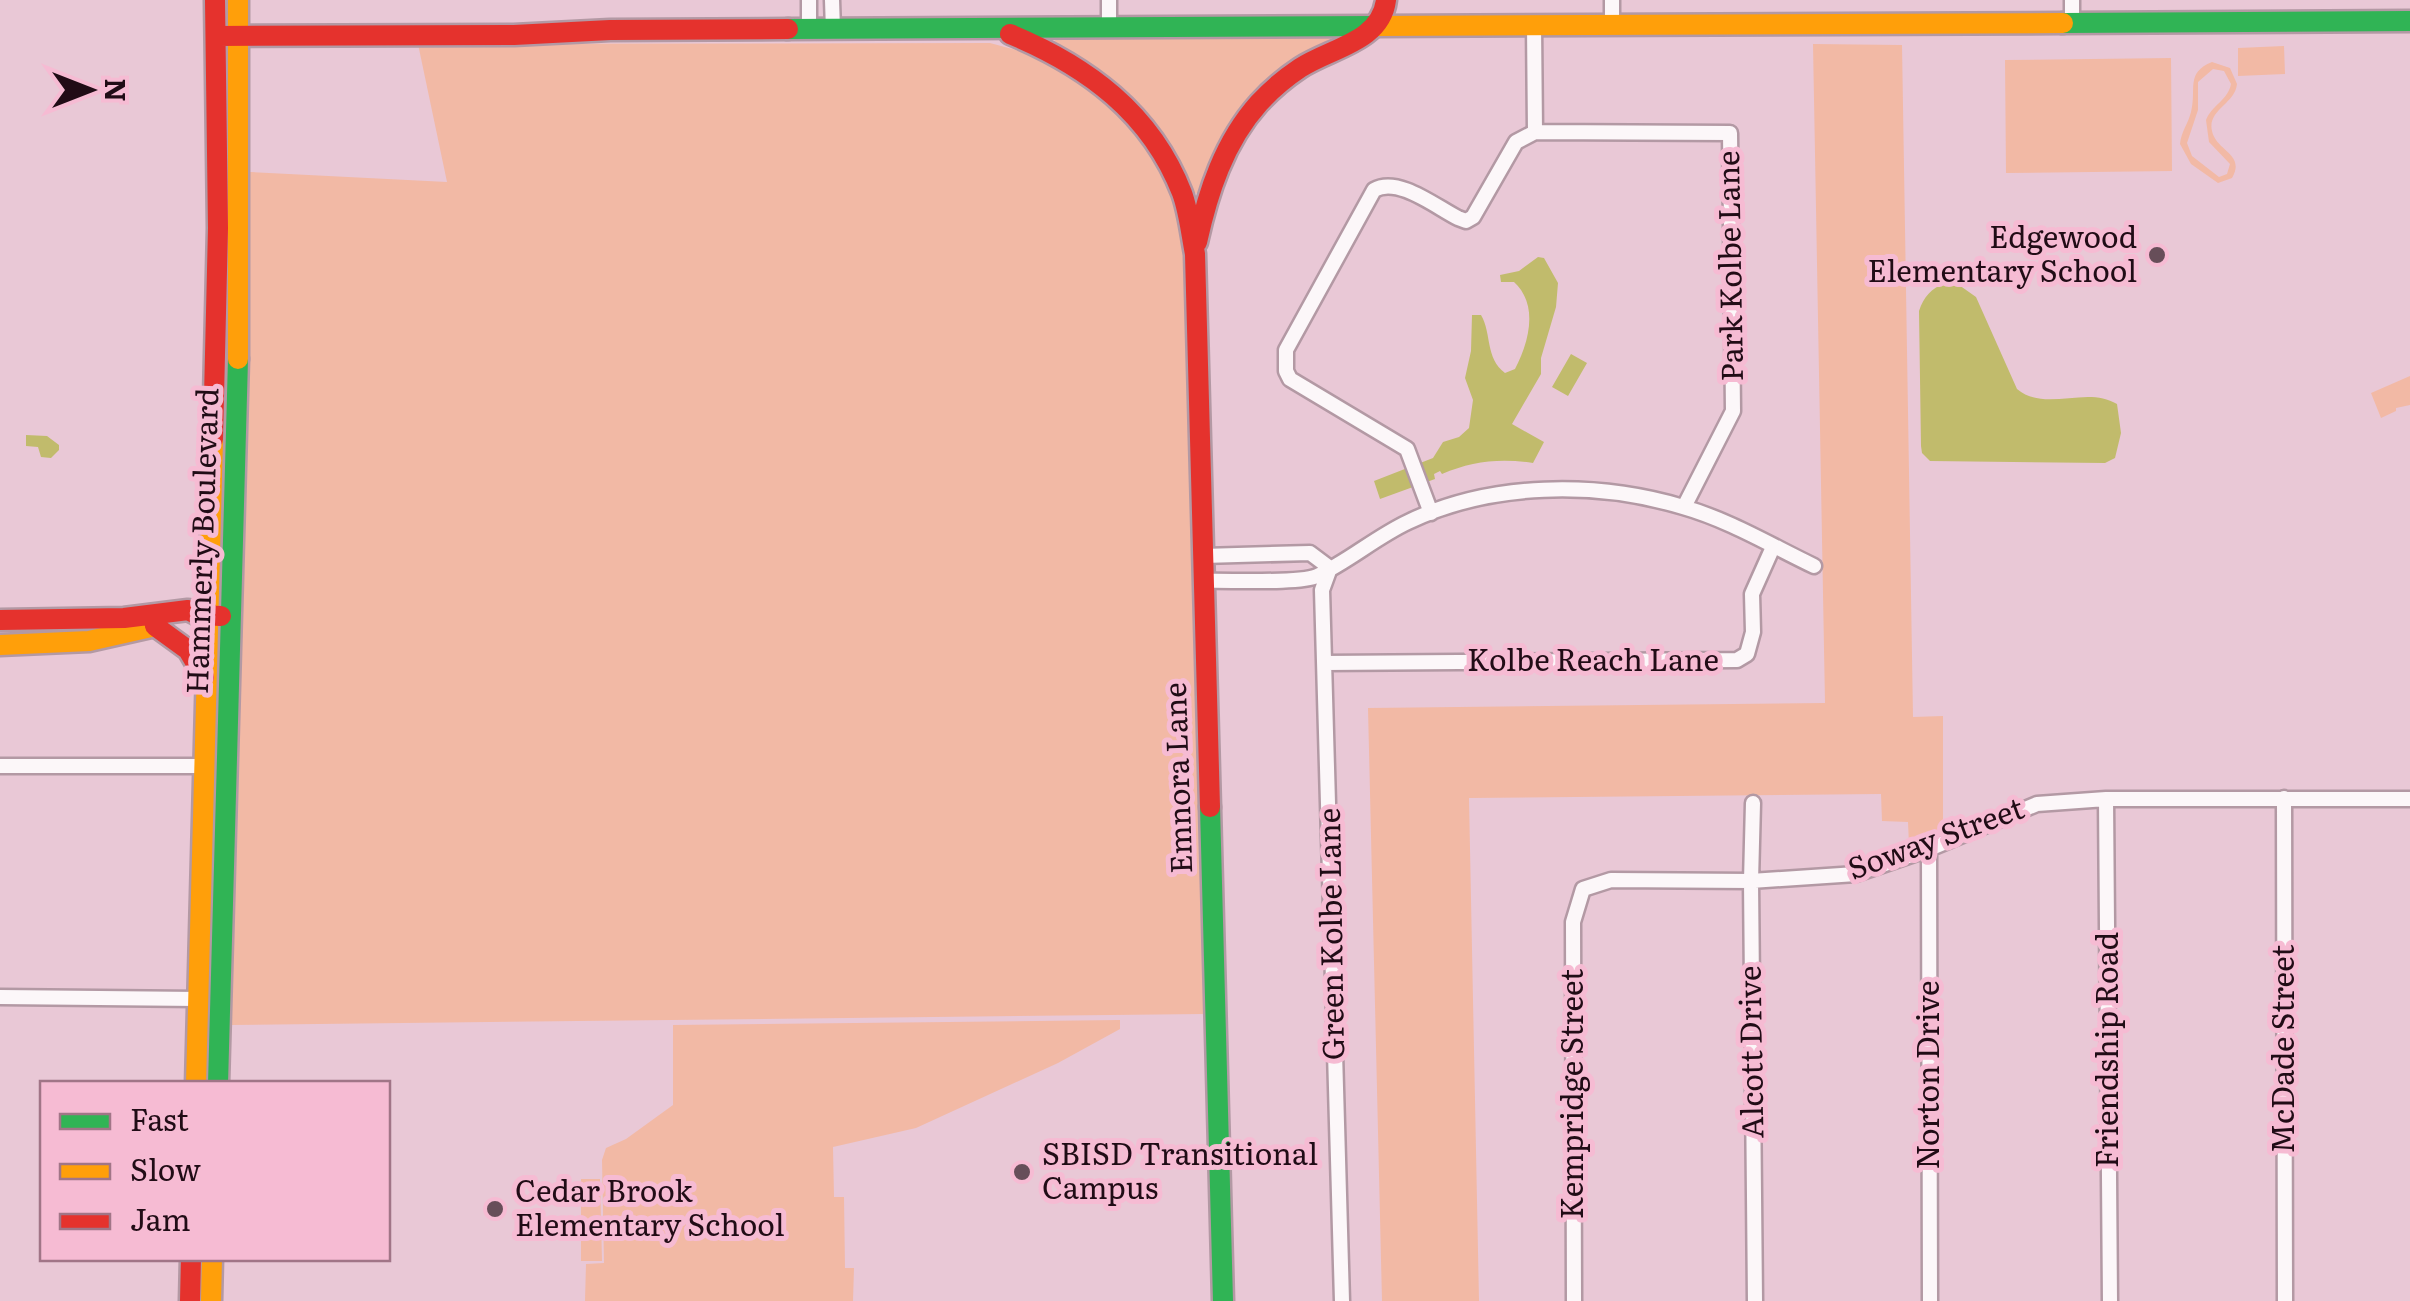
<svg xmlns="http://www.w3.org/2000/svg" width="2410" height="1301" viewBox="0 0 2410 1301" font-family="Literata,serif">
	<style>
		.green { fill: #f2b9a5; fill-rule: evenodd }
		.water { fill: #c1bb6c }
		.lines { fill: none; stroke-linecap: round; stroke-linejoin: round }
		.street-casing { stroke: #b399a4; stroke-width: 19 }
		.fast-casing { stroke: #b399a4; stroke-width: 25 }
		.slow-casing { stroke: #b399a4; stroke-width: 25 }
		.jam-casing { stroke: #b399a4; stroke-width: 25 }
		.street { stroke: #fcf7f9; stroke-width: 14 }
		.fast { stroke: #30b455; stroke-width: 20 }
		.slow { stroke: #ff9f0a; stroke-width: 20 }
		.jam { stroke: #e5322d; stroke-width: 20 }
		.poi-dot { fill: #674e59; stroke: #f6bbd3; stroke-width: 4 }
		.labels { text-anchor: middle; stroke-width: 10; stroke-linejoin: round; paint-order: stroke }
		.poi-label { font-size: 30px; fill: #210c16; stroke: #f6bbd3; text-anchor: start }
		.street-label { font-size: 30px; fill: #210c16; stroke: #f6bbd3 }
	</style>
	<rect width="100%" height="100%" fill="#e9c8d6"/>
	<path class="green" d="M 1330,36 L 1333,43 L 1307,59 L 1199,193 L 1192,194 L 1167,151 L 1053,46 L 1054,41 L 1061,37 Z
		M 990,43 C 1005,47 1021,51 1035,56 C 1102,83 1167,150 1180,222 C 1183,237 1183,253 1185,268 L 1204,1014 L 229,1025 L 250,172 L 447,182 L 418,44 Z
		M 1813,44 L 1902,45 L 1913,717 L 1943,716 L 1943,831 L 1909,845 L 1908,822 L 1882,821 L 1881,794 L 1469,798 L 1479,1301 L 1382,1301 L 1368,708 L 1825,703 Z
		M 2284,46 L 2285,74 L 2238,76 L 2238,48 Z
		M 2171,58 L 2172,171 L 2006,173 L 2005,60 Z
		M 2212,62 L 2230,68 L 2237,84 C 2235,104 2207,110 2212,131 C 2216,151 2246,154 2232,178 L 2218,183 L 2191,164 L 2180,144 C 2181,132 2188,124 2191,112 C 2197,89 2185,73 2212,62 ZM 2213,69 L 2224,71 L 2231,84 C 2228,100 2212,105 2206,120 L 2209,142 L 2230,164 L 2227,174 L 2219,177 L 2192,156 L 2187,143 L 2198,110 L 2198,82 Z
		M 2410,376 L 2410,405 L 2396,408 L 2396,411 L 2381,418 L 2371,393 Z
		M 1120,1020 L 1120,1029 L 1058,1063 L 916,1128 L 833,1147 L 834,1197 L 844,1197 L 845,1268 L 854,1268 L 853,1301 L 585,1301 L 586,1264 L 604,1263 L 602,1160 L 606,1148 L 626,1139 L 673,1105 L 673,1025 Z
		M 581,1179 L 600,1179 L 602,1261 L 581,1261 Z"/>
	<path class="water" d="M 1538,257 L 1544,258 L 1558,283 L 1556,307 L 1541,358 L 1541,374 L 1512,424 L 1544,442 L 1533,463 C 1500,458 1472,461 1442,474 L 1440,471 L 1434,474 L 1435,479 L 1380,499 L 1374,481 L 1433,458 L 1443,442 L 1459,437 L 1469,428 L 1473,400 L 1465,378 L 1471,351 L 1472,315 L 1481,315 C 1492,334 1485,358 1505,373 L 1515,369 C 1529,342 1539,305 1514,282 L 1501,282 L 1500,275 L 1519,271 Z
		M 1945,283 L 1959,285 L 1976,297 L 2017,389 C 2046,413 2086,385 2117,404 L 2121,433 L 2115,458 L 2105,463 L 1930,461 L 1922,453 L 1921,446 L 1919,311 C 1924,296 1931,289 1945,283 Z
		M 1571,354 L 1587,363 L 1568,396 L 1552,387 Z
		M 26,435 L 47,436 L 59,445 L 59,450 L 51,458 L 41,457 L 38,447 L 26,446 Z"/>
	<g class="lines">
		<defs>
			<path id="street" d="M 809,0 L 809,30
				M 832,0 L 833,30
				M 1109,0 L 1109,29
				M 1612,0 L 1612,25
				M 2072,0 L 2072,22
				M 1535,132 L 1730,133 L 1733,411 L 1684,507
				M 1431,513 L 1407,449 L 1290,379 L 1286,371 L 1286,350 L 1374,190 C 1398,176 1436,207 1458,218 L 1466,221 L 1473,217 L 1516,142 L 1535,132 L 1534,26
				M 1203,556 L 1310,553 L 1330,568
				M 1330,568 L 1322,590 L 1342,1301
				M 1203,581 C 1227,580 1300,584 1317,576 C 1349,561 1376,537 1408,522 C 1491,482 1596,481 1683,507 C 1729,520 1772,546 1814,566
				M 1325,663 L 1737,660 L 1747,654 L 1753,632 L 1752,594 L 1773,547
				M 0,766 L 205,766
				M 2284,798 L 2285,1301
				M 2106,799 L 2110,1301
				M 1753,803 L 1751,881 L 1755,1301
				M 1929,849 L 1930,1301
				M 0,997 L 198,999
				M 1574,1301 L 1573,922 L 1583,889 L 1611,880 L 1751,881 L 1856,874 L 1929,849 L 2037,804 L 2106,799 L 2410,799"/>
			<path id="fast" d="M 2063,23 L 2410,21
				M 788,29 L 1375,26
				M 1210,807 L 1223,1301
				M 218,1084 L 238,359"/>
			<path id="slow" d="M 1375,26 L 2063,23
				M 238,359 L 238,0
				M 0,645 L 89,641 L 151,627
				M 196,1084 L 213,439
				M 211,1301 L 212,1258"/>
			<path id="jam" d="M 1010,34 C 1087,66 1151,113 1182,193 C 1189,212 1191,234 1195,254 L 1210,807
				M 216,36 L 514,35 L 610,30 L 788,29
				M 1197,242 C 1208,192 1224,142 1259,103 C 1271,90 1285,78 1300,68 C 1330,48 1381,42 1386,0
				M 213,439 L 218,228 L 215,0
				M 0,620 L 124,618 L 188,610 L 198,615 L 221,616
				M 155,626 L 188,650 L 204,677
				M 190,1301 L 191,1258"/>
		</defs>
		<use href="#street" class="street-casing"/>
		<use href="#fast" class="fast-casing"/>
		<use href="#slow" class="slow-casing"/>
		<use href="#jam" class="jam-casing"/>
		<use href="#street" class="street"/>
		<use href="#fast" class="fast"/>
		<use href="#slow" class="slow"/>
		<use href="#jam" class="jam"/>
	</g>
	<g class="poi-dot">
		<circle cx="2157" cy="255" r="10"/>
		<circle cx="1022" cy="1172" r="10"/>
		<circle cx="495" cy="1209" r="10"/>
	</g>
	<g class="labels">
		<g class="poi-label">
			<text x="2137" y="248" text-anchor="end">Edgewood<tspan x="2137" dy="34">Elementary School</tspan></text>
			<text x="1042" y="1165">SBISD Transitional<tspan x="1042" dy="34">Campus</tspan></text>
			<text x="515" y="1202">Cedar Brook<tspan x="515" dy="34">Elementary School</tspan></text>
		</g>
		<g class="street-label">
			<text transform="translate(1731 266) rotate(-91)" y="10">Park Kolbe Lane</text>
			<text transform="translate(203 541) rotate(-88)" y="10">Hammerly Boulevard</text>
			<text x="1593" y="671">Kolbe Reach Lane</text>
			<text transform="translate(1179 778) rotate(-92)" y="10">Emnora Lane</text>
			<text transform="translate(1936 839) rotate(-20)" y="10">Soway Street</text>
			<text transform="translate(1332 934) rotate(-91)" y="10">Green Kolbe Lane</text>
			<text transform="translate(2284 1049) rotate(-90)" y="10">McDade Street</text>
			<text transform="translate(2108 1050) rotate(-90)" y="10">Friendship Road</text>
			<text transform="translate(1752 1052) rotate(-91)" y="10">Alcott Drive</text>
			<text transform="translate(1929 1075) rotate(-90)" y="10">Norton Drive</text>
			<text transform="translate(1573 1094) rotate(-90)" y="10">Kempridge Street</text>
		</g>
	</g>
	<rect x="40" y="1081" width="350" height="180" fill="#f6bbd3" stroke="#a17587" stroke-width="2.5"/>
	<rect x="60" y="1114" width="50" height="15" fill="#30b455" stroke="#a17587" stroke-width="2.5"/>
	<text x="130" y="1131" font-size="30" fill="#210c16">Fast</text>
	<rect x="60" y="1164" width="50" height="15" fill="#ff9f0a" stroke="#a17587" stroke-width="2.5"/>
	<text x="130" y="1181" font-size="30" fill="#210c16">Slow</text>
	<rect x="60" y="1214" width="50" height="15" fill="#e5322d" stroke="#a17587" stroke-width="2.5"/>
	<text x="130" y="1231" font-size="30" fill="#210c16">Jam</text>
	<g transform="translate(90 90) rotate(90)" stroke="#f6bbd3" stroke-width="8" paint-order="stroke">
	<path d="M0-8L18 38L0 25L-18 38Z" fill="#210c16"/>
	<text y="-15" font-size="28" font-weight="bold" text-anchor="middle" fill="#210c16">N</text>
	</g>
</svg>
